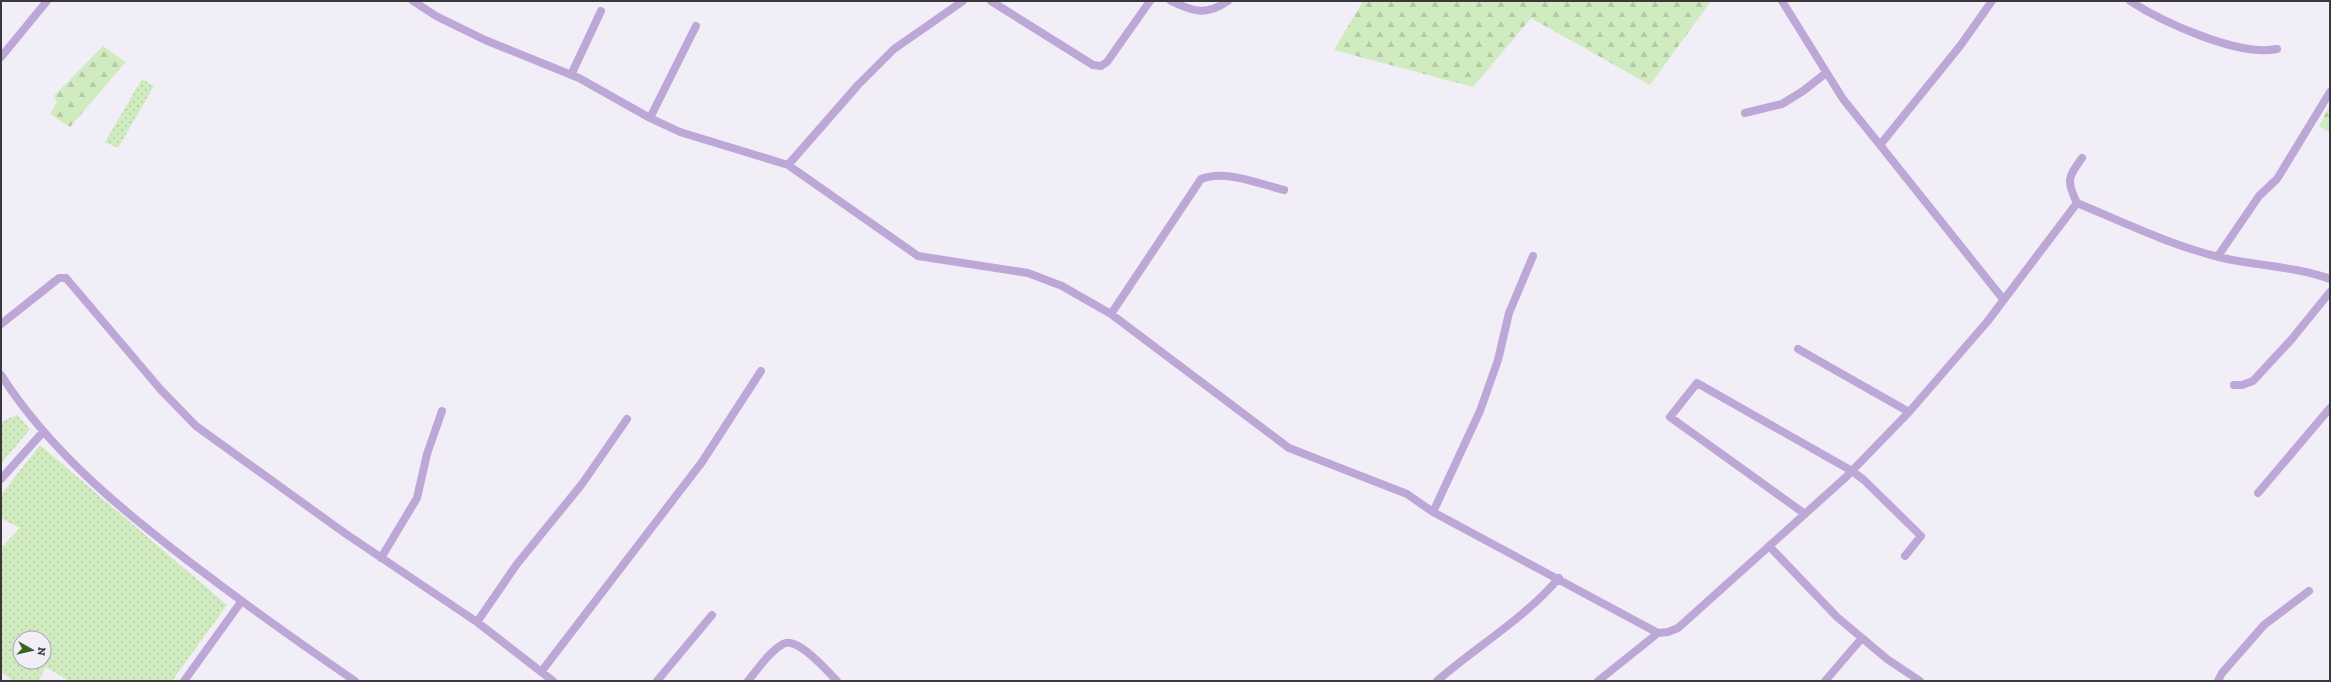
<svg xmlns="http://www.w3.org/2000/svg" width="2331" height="682" viewBox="0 0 2331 682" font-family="'Zilla Slab',serif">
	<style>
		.grass { fill: url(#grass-dots); fill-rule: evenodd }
		.forest { fill: url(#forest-firs) }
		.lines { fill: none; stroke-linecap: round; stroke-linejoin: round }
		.minor { stroke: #bca7d6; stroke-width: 8 }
	</style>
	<defs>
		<pattern id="grass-dots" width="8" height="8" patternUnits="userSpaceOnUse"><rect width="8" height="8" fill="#d0ebbf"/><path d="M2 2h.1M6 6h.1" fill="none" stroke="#b3caa5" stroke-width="1.8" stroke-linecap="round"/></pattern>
		<pattern id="forest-firs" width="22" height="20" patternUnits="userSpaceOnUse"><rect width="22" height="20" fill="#d0ebbf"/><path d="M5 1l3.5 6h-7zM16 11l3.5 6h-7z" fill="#b3caa5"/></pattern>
	</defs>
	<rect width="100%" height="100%" fill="#f2eef8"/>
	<path class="grass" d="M 142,79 L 154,86 L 118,148 L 105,142 Z
		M 17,415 L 30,429 L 1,464 L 1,422 Z
		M 40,445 L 227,605 L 172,681 L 69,681 L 46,667 L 38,681 L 13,681 L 1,672 L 1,548 L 20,528 L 1,518 L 1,495 ZM 20,638 L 44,638 L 44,662 L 20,662 Z"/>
	<path class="forest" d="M 1363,1 L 1711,1 L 1650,85 L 1531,18 L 1473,87 L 1334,50 Z
		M 103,46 L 126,62 L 70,127 L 50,114 L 57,102 L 54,96 Z
		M 2330,105 L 2330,133 L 2319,126 Z"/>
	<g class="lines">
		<path class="minor" d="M 413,1 L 436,16 L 485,40 L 579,78 L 650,118 L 680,132 L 788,165 L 918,256 L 1028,273 L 1062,286 L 1111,314 L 1289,448 L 1407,494 L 1433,512 L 1658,633
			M 991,1 L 1093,65 L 1101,66 L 1107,62 L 1150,1
			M 1171,1 C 1194,12 1206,16 1228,1
			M 1782,1 L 1843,99 L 1880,145
			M 1992,1 L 1960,46 L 1880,145 L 2003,299
			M 2130,1 C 2162,22 2239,57 2277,49
			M 1,57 L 47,1
			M 571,75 L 601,11
			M 1745,113 L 1782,104 L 1803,91 L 1826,73
			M 650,118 L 696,26
			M 788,165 L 858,85 L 894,49 L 963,1
			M 2077,203 C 2066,181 2068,177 2082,158
			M 2218,256 L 2259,196 L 2277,179 L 2330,92
			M 1111,314 L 1201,179 C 1225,169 1259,184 1284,190
			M 1,324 L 54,282 L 59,278 L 66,278 L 161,390 L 196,426 L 346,534 L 477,622 L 553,681
			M 1798,349 L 1909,412
			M 1,375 C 49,450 118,507 187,560 C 242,602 298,642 355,681
			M 2234,385 L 2242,385 L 2253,381 L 2291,340 L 2330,292
			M 1,479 L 43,432
			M 2258,493 L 2330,408
			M 1433,512 L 1480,411 L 1498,360 L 1509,313 L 1533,256
			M 1805,514 L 1670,417 L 1697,383 L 1852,471 L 1864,480 L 1921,536 L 1905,556
			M 1769,546 L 1837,617 L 1887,659 L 1920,681
			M 381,558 L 417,498 L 427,454 L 442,411
			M 477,622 L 517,564 L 582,484 L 627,419
			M 541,672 L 702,462 L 761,371
			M 184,681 L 241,602
			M 657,681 L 712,615
			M 748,681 C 758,669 769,652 783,644 C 798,636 827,671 837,681
			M 1437,681 C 1477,646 1524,619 1559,578
			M 1598,681 L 1658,633 L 1668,632 L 1678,628 L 1846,477 L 1909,412 L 1987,322 L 2077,203 C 2123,222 2170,245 2219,257 C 2256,266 2294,266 2330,279
			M 1825,681 L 1862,638
			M 2218,681 L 2222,673 L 2264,625 L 2309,591"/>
	</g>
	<rect width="2331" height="682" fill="none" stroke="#39373b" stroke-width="4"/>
	<g transform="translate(32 650) rotate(98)"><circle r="19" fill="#f2eef8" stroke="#a8a5ac"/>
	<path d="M0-3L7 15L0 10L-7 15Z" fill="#3c621c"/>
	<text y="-6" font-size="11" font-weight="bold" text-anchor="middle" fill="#39373b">N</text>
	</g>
</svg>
